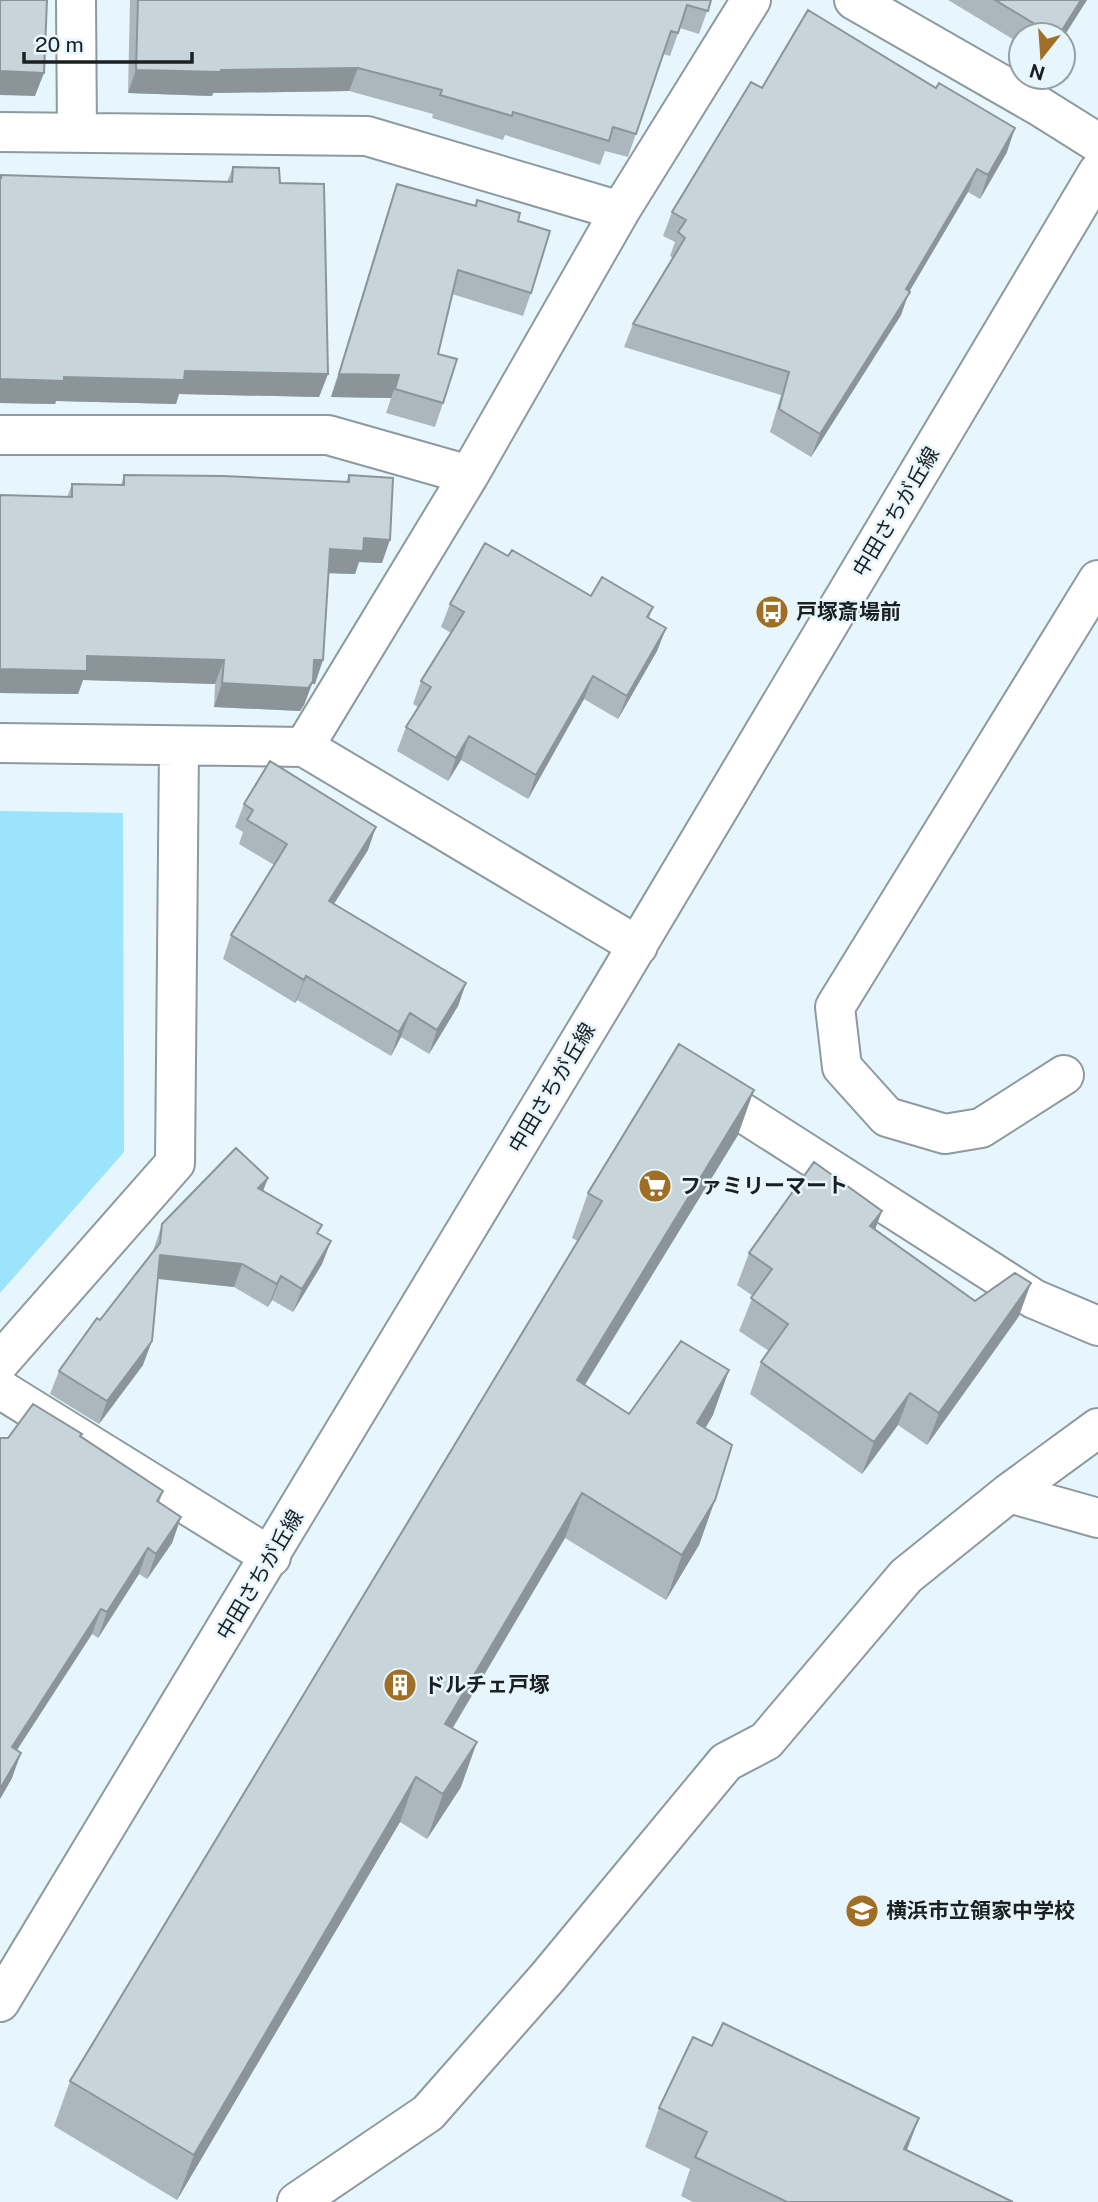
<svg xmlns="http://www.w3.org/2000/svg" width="1098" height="2202" viewBox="0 0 1098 2202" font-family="'Public Sans','Noto Sans JP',sans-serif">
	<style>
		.green { fill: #9ce3fd }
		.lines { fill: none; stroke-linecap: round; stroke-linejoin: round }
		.minor-casing { stroke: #8d9a9f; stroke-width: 42 }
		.minor { stroke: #fff; stroke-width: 38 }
		.wall { fill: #abb7bc }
		.shaded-wall { fill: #8b9599 }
		.building { fill: #c7d5db; stroke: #8b9599; stroke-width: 2 }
		.labels { text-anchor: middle; stroke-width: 5; stroke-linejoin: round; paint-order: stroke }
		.street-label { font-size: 21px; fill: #1a1f21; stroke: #e7f6fc }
		.poi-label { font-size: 21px; font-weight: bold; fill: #1a1f21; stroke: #e7f6fc; text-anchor: start }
	</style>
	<rect width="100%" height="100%" fill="#e7f6fc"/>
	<path class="green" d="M 0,811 L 123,813 L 124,1152 L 0,1293 Z"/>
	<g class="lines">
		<defs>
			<path id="minor" d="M 76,0 L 77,133
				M 854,0 L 1039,106 L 1098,143
				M 0,132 L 367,136 L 620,211
				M 0,435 L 328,435 L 469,475
				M 0,743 L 304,747 L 638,946
				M 304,747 L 469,475 L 620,211 L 751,0
				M 1064,1075 L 981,1128 L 945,1134 L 887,1117 L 842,1067 L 835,1007 L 1098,580
				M 715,1095 L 1034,1299 L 1098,1326
				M 0,1362 L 175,1163 L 179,747
				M 0,1389 L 271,1557
				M 1009,1493 L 1098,1518
				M 0,2002 C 370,1394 735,784 1098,172
				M 297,2202 L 428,2113 L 547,1978 L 726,1762 L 766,1741 L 906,1576 L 1009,1493 L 1098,1428"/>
		</defs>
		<use href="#minor" class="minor-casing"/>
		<use href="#minor" class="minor"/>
	</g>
	<path class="wall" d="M 130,0 L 711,0 L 699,34 L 680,28 L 670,56 L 663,54 L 628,157 L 605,151 L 600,165 L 505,135 L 503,140 L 432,118 L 433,114 L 349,91 L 213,93 L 212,96 L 128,93 Z
		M 948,0 L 1087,0 L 1063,35 L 1021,35 L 1021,44 Z
		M 762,88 L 1007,152 L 980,199 L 968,192 L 909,292 L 901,315 L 811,457 L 770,432 L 781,395 L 624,347 L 633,324 L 673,258 L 670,256 L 675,242 L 663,236 L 672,212 Z
		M 233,167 L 280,183 L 328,374 L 319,397 L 179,394 L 176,404 L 56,401 L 55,404 L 0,403 L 0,178 L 1,175 L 227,182 Z
		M 397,184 L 518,221 L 531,293 L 523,316 L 452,294 L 438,354 L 443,403 L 435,427 L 386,413 L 391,398 L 331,397 L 389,207 Z
		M 124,475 L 346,482 L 349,475 L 382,563 L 359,562 L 355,574 L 329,573 L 315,684 L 312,684 L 304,705 L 300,711 L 214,707 L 215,684 L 83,680 L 78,694 L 0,693 L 0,495 L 67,497 L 72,484 L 121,485 Z
		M 508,556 L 591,596 L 653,607 L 649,618 L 666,628 L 657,651 L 618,719 L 584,699 L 528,799 L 461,760 L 448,781 L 397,751 L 406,727 L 418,707 L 413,704 L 421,681 L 451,633 L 441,627 L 450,604 Z
		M 244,804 L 368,850 L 334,904 L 466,983 L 458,1006 L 429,1054 L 401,1037 L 391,1056 L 297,1000 L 295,1003 L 223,959 L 231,935 L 274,865 L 239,844 L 243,832 L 235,827 Z
		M 738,1135 L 585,1385 L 629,1414 L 713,1415 L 705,1428 L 715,1500 L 699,1545 L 666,1600 L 565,1538 L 453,1728 L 461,1787 L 427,1839 L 400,1822 L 177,2200 L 54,2126 L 70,2081 L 578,1241 L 572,1238 L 588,1193 Z
		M 268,1178 L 263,1191 L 319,1234 L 331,1241 L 322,1264 L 293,1312 L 272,1300 L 268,1307 L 234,1287 L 157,1279 L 143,1365 L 99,1424 L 50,1394 L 59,1371 L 100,1320 L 153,1251 L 162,1224 Z
		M 882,1211 L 875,1229 L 975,1301 L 1019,1316 L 927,1445 L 898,1425 L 862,1474 L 750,1394 L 761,1362 L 769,1351 L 739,1331 L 753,1296 L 737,1285 L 749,1253 Z
		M 81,1437 L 163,1491 L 159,1503 L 181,1517 L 172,1543 L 147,1579 L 139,1574 L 98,1638 L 92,1634 L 17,1750 L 12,1778 L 0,1799 L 0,1438 Z
		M 712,2046 L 919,2118 L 907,2150 L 1013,2202 L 693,2202 L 681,2196 L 690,2169 L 645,2147 L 659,2108 Z"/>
	<path class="shaded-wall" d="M 1081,0 L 1087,0 L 1063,38 L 1063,35 L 1059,35 Z
		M 358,68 L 349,91 L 213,93 L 212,96 L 128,93 L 136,70 L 221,70 Z
		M 0,71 L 44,73 L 35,96 L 0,95 Z
		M 1015,128 L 1007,152 L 980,199 L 988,175 Z
		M 977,169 L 968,192 L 909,292 L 901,315 L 811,457 L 820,434 Z
		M 185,371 L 328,374 L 319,397 L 179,394 L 176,404 L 56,401 L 55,404 L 0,403 L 0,379 Z
		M 339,374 L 399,375 L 391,398 L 331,397 Z
		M 364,538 L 390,540 L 382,563 L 359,562 L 355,574 L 322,573 L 330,549 Z
		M 666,628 L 657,651 L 618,719 L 627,696 Z
		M 87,656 L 224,660 L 215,684 L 83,680 L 78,694 L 0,693 L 0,669 Z
		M 314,660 L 323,660 L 315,684 L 312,684 L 304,705 L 300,711 L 214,707 L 222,683 Z
		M 593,676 L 584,699 L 528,799 L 536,775 Z
		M 469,736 L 461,760 L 448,781 L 456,758 Z
		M 376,827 L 368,850 L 321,924 L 329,901 Z
		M 306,976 L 297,1000 L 295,1003 L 304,980 Z
		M 466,983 L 458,1006 L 429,1054 L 437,1030 Z
		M 410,1013 L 401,1037 L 391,1056 L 399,1032 Z
		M 754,1090 L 738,1135 L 560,1425 L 577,1380 Z
		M 268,1178 L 259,1201 L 258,1188 Z
		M 882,1211 L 870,1243 L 870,1226 Z
		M 331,1241 L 322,1264 L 293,1312 L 302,1289 Z
		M 160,1255 L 242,1264 L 234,1287 L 151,1278 Z
		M 281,1276 L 272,1300 L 268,1307 L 277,1284 Z
		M 1031,1283 L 1019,1316 L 927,1445 L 939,1413 Z
		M 152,1341 L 143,1365 L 99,1424 L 107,1401 Z
		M 729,1370 L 713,1415 L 681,1469 L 697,1423 Z
		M 910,1393 L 898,1425 L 862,1474 L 874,1442 Z
		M 582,1493 L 565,1538 L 428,1769 L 445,1724 Z
		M 715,1500 L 699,1545 L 666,1600 L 682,1555 Z
		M 181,1517 L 172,1543 L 147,1579 L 156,1554 Z
		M 148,1548 L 139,1574 L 98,1638 L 107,1612 Z
		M 101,1609 L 92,1634 L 2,1773 L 12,1747 Z
		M 477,1742 L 461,1787 L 427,1839 L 443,1794 Z
		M 21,1753 L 12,1778 L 0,1799 L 0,1789 Z
		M 416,1777 L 400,1822 L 177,2200 L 194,2155 Z
		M 919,2118 L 904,2157 L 904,2149 Z"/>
	<path class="building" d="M 0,0 L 47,0 L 44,73 L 0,71 Z
		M 138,0 L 711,0 L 708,11 L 687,5 L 678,33 L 671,31 L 636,134 L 613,127 L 609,141 L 513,112 L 512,116 L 440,95 L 442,90 L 358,68 L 221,70 L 221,72 L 136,70 Z
		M 995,0 L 1081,0 L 1059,35 L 1053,35 Z
		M 808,10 L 936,88 L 939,83 L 1015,128 L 988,175 L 977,169 L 906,289 L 910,292 L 820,434 L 779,409 L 789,372 L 633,324 L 685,238 L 678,232 L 686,220 L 672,212 L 751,82 L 762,88 Z
		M 233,167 L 279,168 L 280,183 L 324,184 L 328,374 L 185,371 L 184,380 L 64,377 L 64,381 L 0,379 L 0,178 L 1,178 L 1,175 L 232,182 Z
		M 397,184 L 476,206 L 477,200 L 520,213 L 518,221 L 550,231 L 531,293 L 458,270 L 438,354 L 457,359 L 443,403 L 395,389 L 399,375 L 339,374 Z
		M 124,475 L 223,476 L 349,482 L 349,475 L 393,478 L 390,540 L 364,538 L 363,551 L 330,549 L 323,660 L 314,660 L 313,681 L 308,688 L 222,683 L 224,660 L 87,656 L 87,671 L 0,669 L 0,495 L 72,497 L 72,484 L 124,485 Z
		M 485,543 L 508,556 L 512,550 L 591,596 L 602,577 L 653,607 L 647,617 L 666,628 L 627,696 L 593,676 L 536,775 L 469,736 L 456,758 L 406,727 L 431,687 L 421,681 L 464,612 L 450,604 Z
		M 270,761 L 376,827 L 329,901 L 466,983 L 437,1030 L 410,1013 L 399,1032 L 306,976 L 304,980 L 231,935 L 287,844 L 247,820 L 253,810 L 244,804 Z
		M 679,1044 L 754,1090 L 577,1380 L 629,1414 L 681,1341 L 729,1370 L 697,1423 L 732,1445 L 715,1500 L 682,1555 L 582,1493 L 445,1724 L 477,1742 L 443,1794 L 416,1777 L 194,2155 L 70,2081 L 602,1201 L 588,1193 Z
		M 236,1148 L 268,1178 L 258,1188 L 322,1225 L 317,1233 L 331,1241 L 302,1289 L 281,1276 L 277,1284 L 242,1264 L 160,1255 L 152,1341 L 107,1401 L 59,1371 L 97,1318 L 100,1320 L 160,1243 L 162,1224 Z
		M 814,1162 L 882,1211 L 870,1226 L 975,1301 L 1015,1273 L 1031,1283 L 939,1413 L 910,1393 L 874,1442 L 761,1362 L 788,1324 L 751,1298 L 772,1269 L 749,1253 Z
		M 33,1404 L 82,1434 L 80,1436 L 163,1491 L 157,1501 L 181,1517 L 156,1554 L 148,1548 L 107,1612 L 101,1609 L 12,1747 L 21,1753 L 0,1789 L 0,1438 L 8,1438 Z
		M 723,2023 L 919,2118 L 904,2149 L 1013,2202 L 787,2202 L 695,2157 L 707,2132 L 659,2108 L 693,2037 L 712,2046 Z"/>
	<defs>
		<symbol id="bus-disc" viewBox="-11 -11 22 22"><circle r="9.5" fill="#a16e25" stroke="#e7f6fc"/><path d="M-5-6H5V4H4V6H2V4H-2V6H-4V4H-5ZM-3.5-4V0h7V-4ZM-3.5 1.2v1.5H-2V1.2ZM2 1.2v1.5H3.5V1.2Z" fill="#fff"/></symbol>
		<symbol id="supermarket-disc" viewBox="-11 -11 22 22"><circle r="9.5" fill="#a16e25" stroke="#e7f6fc"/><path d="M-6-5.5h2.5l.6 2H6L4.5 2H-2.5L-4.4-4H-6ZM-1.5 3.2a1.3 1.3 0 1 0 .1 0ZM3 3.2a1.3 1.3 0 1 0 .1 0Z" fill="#fff"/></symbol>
		<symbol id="building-disc" viewBox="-11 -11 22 22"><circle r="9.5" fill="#a16e25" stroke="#e7f6fc"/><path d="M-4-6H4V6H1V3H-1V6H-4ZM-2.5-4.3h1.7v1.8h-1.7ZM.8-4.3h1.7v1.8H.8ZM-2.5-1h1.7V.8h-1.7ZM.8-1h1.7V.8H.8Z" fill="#fff"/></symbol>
		<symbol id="school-disc" viewBox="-11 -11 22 22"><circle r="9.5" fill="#a16e25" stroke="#e7f6fc"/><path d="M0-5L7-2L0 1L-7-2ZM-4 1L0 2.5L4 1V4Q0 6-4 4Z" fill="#fff"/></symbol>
	</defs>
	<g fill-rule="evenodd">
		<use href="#bus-disc" x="753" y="593" width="38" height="38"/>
		<use href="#supermarket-disc" x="636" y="1167" width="38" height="38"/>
		<use href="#building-disc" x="381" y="1666" width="38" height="38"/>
		<use href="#school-disc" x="843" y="1892" width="38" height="38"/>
	</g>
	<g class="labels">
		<g class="street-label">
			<text transform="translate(896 512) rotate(-59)" y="7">中田さちが丘線</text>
			<text transform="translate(552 1088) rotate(-59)" y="7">中田さちが丘線</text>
			<text transform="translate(260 1575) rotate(-59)" y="7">中田さちが丘線</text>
		</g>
		<g class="poi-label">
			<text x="796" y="619">戸塚斎場前</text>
			<text x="680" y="1193">ファミリーマート</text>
			<text x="424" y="1692">ドルチェ戸塚</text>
			<text x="886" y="1918">横浜市立領家中学校</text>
		</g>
	</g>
	<g transform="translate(1042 56) rotate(197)"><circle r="33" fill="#e7f6fc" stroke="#95a0a4" stroke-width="2"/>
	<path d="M0-5L12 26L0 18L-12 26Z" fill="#a16e25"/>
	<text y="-10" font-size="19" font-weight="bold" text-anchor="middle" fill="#1a1f21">N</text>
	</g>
	<path d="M24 52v10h168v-10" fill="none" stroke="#1a1f21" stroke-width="3.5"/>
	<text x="35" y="52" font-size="21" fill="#1a1f21" stroke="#e7f6fc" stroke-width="5" paint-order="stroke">20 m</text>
</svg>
